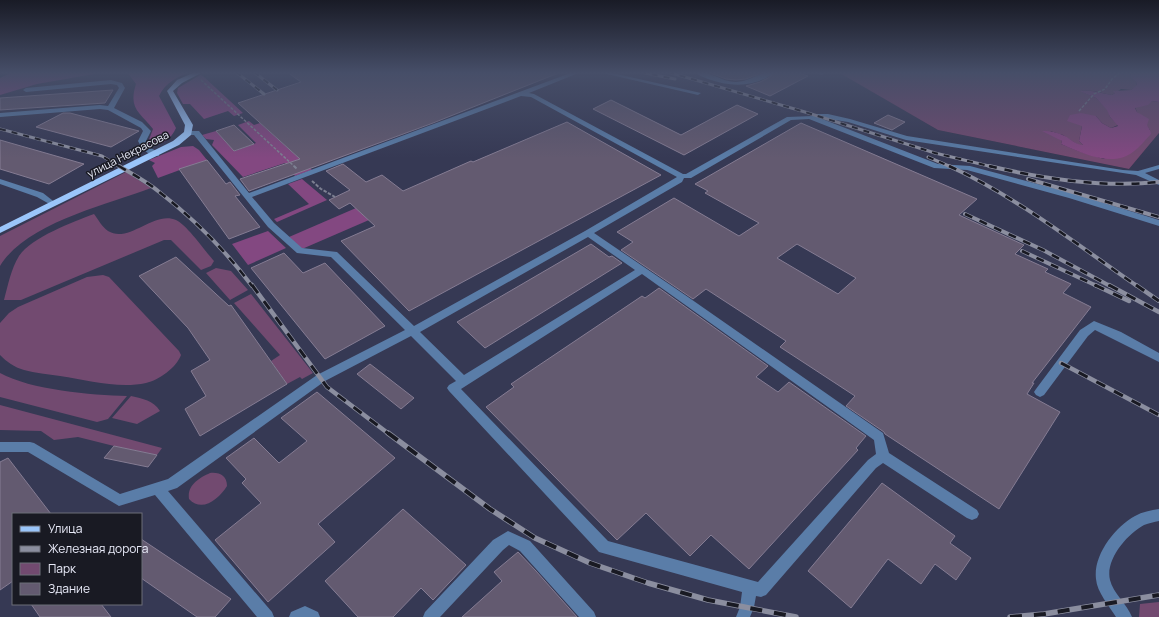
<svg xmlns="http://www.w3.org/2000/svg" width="1159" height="617" viewBox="0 0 1159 617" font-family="Manrope,sans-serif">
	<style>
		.built { fill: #363954; fill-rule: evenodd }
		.green { fill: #724a70 }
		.forest { fill: #834881 }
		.building { fill: #635a70; stroke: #857c93; fill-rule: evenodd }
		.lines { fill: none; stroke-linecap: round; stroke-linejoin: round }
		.path-far1 { stroke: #7d8092; stroke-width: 1.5; stroke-dasharray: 3 1.5; stroke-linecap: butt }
		.path { stroke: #7d8092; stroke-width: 2; stroke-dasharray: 3.5 1.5; stroke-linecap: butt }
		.minor { fill: #5a7da8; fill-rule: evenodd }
		.major { fill: #9ac5fa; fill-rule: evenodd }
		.rail-far3-casing { stroke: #8b8e9f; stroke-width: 3 }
		.rail-far2-casing { stroke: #8b8e9f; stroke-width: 4 }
		.rail-far1-casing { stroke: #8b8e9f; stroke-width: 4.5 }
		.rail-casing { stroke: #8b8e9f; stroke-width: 5.5 }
		.rail-far3 { stroke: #191a23; stroke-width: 2; stroke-dasharray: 6; stroke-linecap: butt }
		.rail-far2 { stroke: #191a23; stroke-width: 2.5; stroke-dasharray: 8; stroke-linecap: butt }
		.rail-far1 { stroke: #191a23; stroke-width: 3; stroke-dasharray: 10; stroke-linecap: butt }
		.rail { stroke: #191a23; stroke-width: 4; stroke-dasharray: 12; stroke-linecap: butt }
		.labels { text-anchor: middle; stroke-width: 3; stroke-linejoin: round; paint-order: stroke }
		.far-street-label { font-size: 11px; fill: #e9ebf9; stroke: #191a23 }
	</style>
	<rect width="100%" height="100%" fill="#2e3146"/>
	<path class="built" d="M 88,72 L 165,72 L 190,82 L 218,72 L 839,72 L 938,130 L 1129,169 L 1159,133 L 1159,617 L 0,617 L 0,89 ZM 13,514 L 141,514 L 141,604 L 13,604 Z"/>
	<path class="green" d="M 838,72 L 1131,72 L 1130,77 L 1136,82 L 1137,86 L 1131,90 L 1121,89 L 1112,95 C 1102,93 1090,89 1080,91 L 1096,98 L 1108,110 L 1110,117 L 1118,125 L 1111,128 L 1102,123 L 1096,116 L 1082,126 L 1079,141 L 1083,145 L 1078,145 L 1063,135 L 1050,131 L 1062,141 L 1061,144 L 1078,151 L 1104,159 L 1150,130 L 1137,112 L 1135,107 L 1152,101 L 1159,102 L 1159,133 L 1129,169 L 938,130 Z
		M 126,172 L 151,188 C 106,205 26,223 0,266 L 0,236 Z
		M 94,214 C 98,219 102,227 108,231 C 129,244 154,210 176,220 C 187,225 205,251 214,261 L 211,266 L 201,270 L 171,240 L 164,240 L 21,300 L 4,300 C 8,285 11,269 19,256 C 32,237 73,222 94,214 Z
		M 216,268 L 231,271 L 248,290 L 230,300 L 206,273 Z
		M 103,275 L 109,277 L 179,351 L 181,355 C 176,368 159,380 146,383 C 118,389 88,380 60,376 C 48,374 35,373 24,370 C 14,367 7,362 0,355 L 0,323 L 9,313 L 18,307 L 87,277 Z
		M 251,294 L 313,373 L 302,379 L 300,377 L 287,384 L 271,361 L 280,355 L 234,303 Z
		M 0,373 C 31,390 91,395 127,396 L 108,419 L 97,422 L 0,397 Z
		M 131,396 C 143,399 153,400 160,411 L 137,424 L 112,418 Z
		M 0,405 L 162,448 L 157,455 L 114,446 L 78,437 L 54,440 L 41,431 L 0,430 Z
		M 210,473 C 220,472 227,476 227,486 C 219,499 202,513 189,499 C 187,485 199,478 210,473 Z
		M 1159,602 L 1159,617 L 1139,617 L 1140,604 Z"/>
	<path class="forest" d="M 13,72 L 101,72 L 94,74 L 37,84 L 0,95 L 0,78 Z
		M 127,72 L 191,72 C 178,76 165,83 159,96 L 176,128 C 171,140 159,147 147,145 L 153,129 C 140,112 128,109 136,84 Z
		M 1131,72 L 1159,72 L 1159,102 L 1152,101 L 1148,105 L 1135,108 L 1137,112 L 1149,119 L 1147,125 L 1150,130 L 1151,134 C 1145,140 1140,147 1133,152 C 1112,168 1082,153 1061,144 L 1062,141 L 1042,131 C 1050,131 1057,132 1065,136 C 1071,139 1076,145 1083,145 L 1079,141 L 1082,126 L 1067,121 L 1070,115 L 1081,113 L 1096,116 L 1102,123 L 1111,128 L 1118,126 L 1110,117 L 1107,110 L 1096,98 L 1079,91 C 1090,89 1101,93 1112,95 L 1115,93 L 1113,91 L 1131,90 L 1137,85 L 1136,82 L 1130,77 Z
		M 200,75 L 203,76 L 243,113 L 234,116 L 228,111 L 204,119 L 190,104 L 183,104 L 177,93 L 178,88 Z
		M 249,121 L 254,125 L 260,123 L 312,170 L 295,176 L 285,163 L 243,177 L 212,145 L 214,140 L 206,139 L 202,135 L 216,131 L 235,151 L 256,143 L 238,125 Z
		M 193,146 L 199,150 L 207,160 L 158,178 L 152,166 L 155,163 L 149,160 L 181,147 Z
		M 302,179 L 327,200 L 277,222 L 274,219 L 309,204 L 288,184 Z
		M 356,208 L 369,220 L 302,249 L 289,237 Z
		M 268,231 L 286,248 L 248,265 L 232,244 Z"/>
	<path class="building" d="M 287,72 L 561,72 L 433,123 L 249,191 L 240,179 L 300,159 L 238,103 L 301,82 Z
		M 708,72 L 764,72 L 746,79 L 736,80 L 726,79 Z
		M 776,72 L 796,72 L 808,76 L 770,96 L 746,86 L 760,82 L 768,78 Z
		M 113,90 L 105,103 L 0,110 L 0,98 Z
		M 611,100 L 681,135 L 737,105 L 758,114 L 684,155 L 593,109 Z
		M 63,113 L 70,113 L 139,131 L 111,147 L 36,127 Z
		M 888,115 L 905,122 L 892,130 L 874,123 Z
		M 567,122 L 661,175 L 409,311 L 341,241 L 375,226 L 350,203 L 339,209 L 329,200 L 350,190 L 326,171 L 343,164 L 366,182 L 382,175 L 403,191 L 471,161 L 473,162 Z
		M 801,123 L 977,199 L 959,215 L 1024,245 L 1015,254 L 1048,269 L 1045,272 L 1071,284 L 1063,293 L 1091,307 L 1032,383 L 1034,383 L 1027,394 L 1060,412 L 999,509 L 885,434 L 884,432 L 846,406 L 855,396 L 780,347 L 786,341 L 706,289 L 693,299 L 621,250 L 633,242 L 617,232 L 674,198 L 739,236 L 759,223 L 705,193 L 708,191 L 695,184 ZM 797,244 L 856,278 L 838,294 L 777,258 Z
		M 234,125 L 254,144 L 234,151 L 216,131 Z
		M 0,140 L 84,164 L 49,184 L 0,169 Z
		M 207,160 L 226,184 L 230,182 L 240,195 L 235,196 L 260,227 L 229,239 L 179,169 Z
		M 591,244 L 609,257 L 612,256 L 622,263 L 485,348 L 457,322 Z
		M 284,253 L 303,273 L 325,263 L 385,326 L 325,359 L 251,268 Z
		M 176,257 L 229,306 L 231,305 L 287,384 L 200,436 L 185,409 L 206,396 L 191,371 L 210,360 L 188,328 L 139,276 Z
		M 659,288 L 768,366 L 756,377 L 778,392 L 789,382 L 866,436 L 856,448 L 858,450 L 749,569 L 711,535 L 690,556 L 646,513 L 617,540 L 486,407 L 514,387 L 511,384 L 642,296 L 645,298 Z
		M 370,364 L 414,398 L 401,409 L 357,374 Z
		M 317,392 L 395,458 L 318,524 L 335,542 L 268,602 L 215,540 L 261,503 L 242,483 L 246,479 L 226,458 L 254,438 L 279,463 L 307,441 L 281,418 Z
		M 114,446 L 157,455 L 148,467 L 104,458 Z
		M 8,458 L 51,514 L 13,514 L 13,581 L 0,590 L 0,462 Z
		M 882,483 L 955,536 L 950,543 L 971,558 L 956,580 L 935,564 L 921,584 L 888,559 L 851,608 L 808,571 Z
		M 403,509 L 466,565 L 433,600 L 421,588 L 393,617 L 358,617 L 325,581 Z
		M 141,539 L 231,599 L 215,617 L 197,617 L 141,578 Z
		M 518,552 L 536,571 L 577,617 L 462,617 L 502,581 L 494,572 Z
		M 31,604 L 101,604 L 111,617 L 40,617 Z"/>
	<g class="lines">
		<path class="path-far1" d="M 201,80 L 295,167
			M 1079,111 L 1094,94 L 1105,89 L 1112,79 L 1121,72"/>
		<path class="path" d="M 294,166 L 297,169
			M 312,181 L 321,189 L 335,197"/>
		<path class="minor" d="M 573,72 L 581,72 L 529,93 L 534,94 L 683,174 L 686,174 L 787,117 L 813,116 L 814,114 L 828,114 L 850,119 L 907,136 L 1123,170 L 1138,171 L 1159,165 L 1159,169 L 1145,173 L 1159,180 L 1159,185 L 1136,175 L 906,140 L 848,122 L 817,117 L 938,164 L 970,166 L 1075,194 L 1159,220 L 1159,226 L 1069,198 L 967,170 L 934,168 L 809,119 L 791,120 L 691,178 L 684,178 L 682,182 L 594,233 L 688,297 L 883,433 L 889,453 L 977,510 L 979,514 L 977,518 L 972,520 L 967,518 L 883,463 L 876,468 L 766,595 L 761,597 L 756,596 L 754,607 L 750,617 L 736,617 L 740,607 L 742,592 L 599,552 L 449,391 L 447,388 L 449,385 L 456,381 L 411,336 L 325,381 L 177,488 L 168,491 L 272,612 L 274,617 L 257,617 L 155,495 L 119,506 L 28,452 L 0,452 L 0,442 L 30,442 L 34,443 L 120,494 L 168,479 L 317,375 L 405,330 L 331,257 L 297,253 L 268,227 L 194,135 L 185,135 L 185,131 L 199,131 L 249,193 ZM 521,96 L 531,97 L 677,177 L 585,231 L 414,326 L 337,252 L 302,248 L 274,223 L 252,197 ZM 588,237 L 635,270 L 464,375 L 420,332 ZM 642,274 L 874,440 L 876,454 L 868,460 L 758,582 L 608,541 L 461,389 Z
			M 598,72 L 608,72 L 701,93 L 698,95 Z
			M 694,72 C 708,70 722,82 736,82 C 750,82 762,70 775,72 C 756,88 730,87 708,79 C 703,77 698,75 694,72 Z
			M 811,72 L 824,72 L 825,73 L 822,75 Z
			M 111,80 L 122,83 L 125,88 L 114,108 L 142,122 L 151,131 L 146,141 L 148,147 L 159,152 L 159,156 C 149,157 142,149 138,141 L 143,131 L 141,128 L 108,110 L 100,109 L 0,117 L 0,113 L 100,105 L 108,106 L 119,88 L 117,85 L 111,84 L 26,92 L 23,90 L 26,88 Z
			M 0,179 L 43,193 L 57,204 L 53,206 L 37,197 L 0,184 Z
			M 1094,321 L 1121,332 L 1159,353 L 1159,362 L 1095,330 L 1088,336 L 1044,395 L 1040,397 L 1036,395 L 1034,392 L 1036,389 L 1080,330 Z
			M 1159,509 L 1159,521 C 1154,522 1149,523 1144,525 C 1127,534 1105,560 1110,580 C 1113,593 1127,604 1132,617 L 1116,617 C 1109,606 1097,592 1096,579 C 1093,555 1115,527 1135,516 C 1142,512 1151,510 1159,509 Z
			M 508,531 L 530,541 L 594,612 L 596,617 L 579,617 L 520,551 L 509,545 L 503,550 L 440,617 L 423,617 L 425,612 L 493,540 Z
			M 305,606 L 318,612 L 320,617 L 289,617 L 291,612 Z"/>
		<path class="major" d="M 195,72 L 203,72 L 182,83 L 173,91 L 193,125 L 191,135 L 179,145 L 0,233 L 0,227 L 173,141 L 184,132 L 185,125 L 167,91 L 177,80 Z"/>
		<defs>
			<path id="rail-far3" d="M 236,72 L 264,94
				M 254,72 L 277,90
				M 640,72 L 675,79
				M 668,72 L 805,112 L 935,153 L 993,167
				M 0,129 L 102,156 L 120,167
				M 928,157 L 951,167"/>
			<path id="rail-far2" d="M 119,166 C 132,174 146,181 158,191 C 193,218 226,251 252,286
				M 949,166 C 1017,197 1076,244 1137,286
				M 989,166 C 1044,179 1103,188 1159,182
				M 1028,179 L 1159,217
				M 965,214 L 1043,250 L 1110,286
				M 1022,251 L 1097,286"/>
			<path id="rail-far1" d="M 252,285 L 327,387 L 389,434
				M 1095,285 L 1129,301
				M 1109,285 L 1159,312
				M 1136,285 L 1159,301
				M 1061,363 L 1159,415"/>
			<path id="rail" d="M 388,433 L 490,509 L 535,538 L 590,563 L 648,583 L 708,600 L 796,617
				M 1010,617 L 1044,614 L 1159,595"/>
		</defs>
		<use href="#rail-far3" class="rail-far3-casing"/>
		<use href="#rail-far2" class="rail-far2-casing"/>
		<use href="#rail-far1" class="rail-far1-casing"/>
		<use href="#rail" class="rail-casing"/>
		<use href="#rail-far3" class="rail-far3"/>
		<use href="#rail-far2" class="rail-far2"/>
		<use href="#rail-far1" class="rail-far1"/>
		<use href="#rail" class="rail"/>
	</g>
	<linearGradient id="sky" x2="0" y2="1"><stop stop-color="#191b26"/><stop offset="0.46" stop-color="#464e68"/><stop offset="1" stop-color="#464e68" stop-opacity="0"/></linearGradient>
	<rect width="1159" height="158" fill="url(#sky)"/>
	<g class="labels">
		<g class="far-street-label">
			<text transform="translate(128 154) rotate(-27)" y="4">улица Некрасова</text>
		</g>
	</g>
	<rect x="12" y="513" width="130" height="92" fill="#191a23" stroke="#6c6e79"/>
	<rect x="20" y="526" width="20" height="6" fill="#9ac5fa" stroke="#6c6e79"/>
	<text x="48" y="533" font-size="12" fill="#e9ebf9">Улица</text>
	<rect x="20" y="546" width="20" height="6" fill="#8b8e9f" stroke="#6c6e79"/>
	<text x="48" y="553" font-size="12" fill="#e9ebf9">Железная дорога</text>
	<rect x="20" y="563" width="20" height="12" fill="#724a70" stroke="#6c6e79"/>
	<text x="48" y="573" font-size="12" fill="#e9ebf9">Парк</text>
	<rect x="20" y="583" width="20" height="12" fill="#635a70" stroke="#6c6e79"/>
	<text x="48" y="593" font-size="12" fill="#e9ebf9">Здание</text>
</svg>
